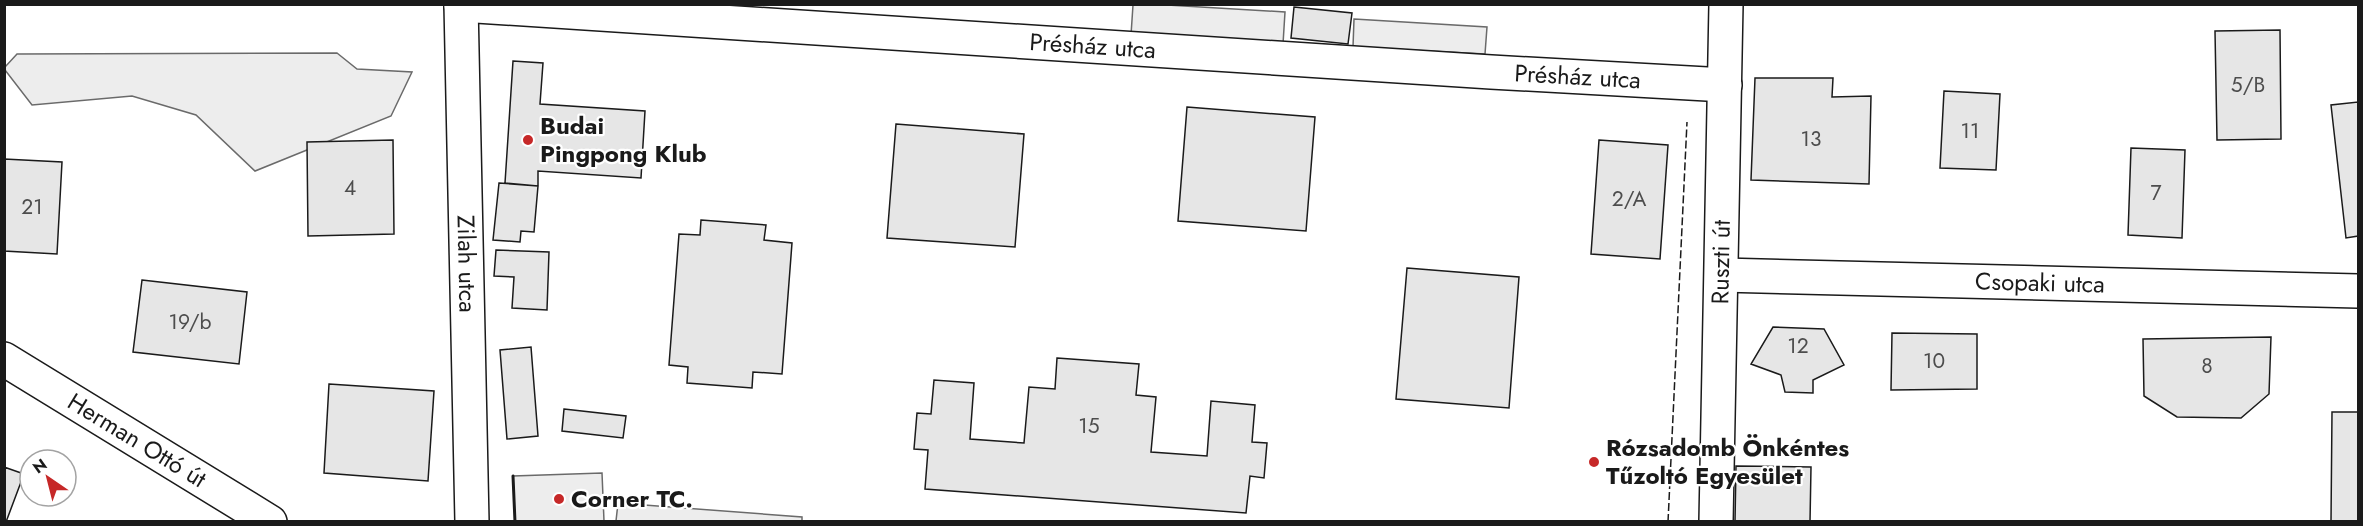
<svg xmlns="http://www.w3.org/2000/svg" width="2363" height="526" viewBox="0 0 2363 526" font-family="Jost,sans-serif">
	<style>
		.built { fill: #ededed; stroke: #6a6a6a; stroke-width: 1.5 }
		.building { fill: #e6e6e6; stroke: #1a1a1a; stroke-width: 1.5 }
		.lines { fill: none; stroke-linecap: round; stroke-linejoin: round }
		.minor-casing { stroke: #1a1a1a; stroke-width: 36 }
		.minor { stroke: #fff; stroke-width: 33 }
		.fence { stroke: #1a1a1a; stroke-width: 1.5; stroke-dasharray: 8 3; stroke-linecap: butt }
		.wall { stroke: #1a1a1a; stroke-width: 3 }
		.poi-dot { fill: #c62828; stroke: #fff; stroke-width: 2 }
		.labels { text-anchor: middle; stroke-width: 4.5; stroke-linejoin: round; paint-order: stroke }
		.number-label { font-size: 21px; fill: #4d4d4d }
		.street-label { font-size: 24px; fill: #1a1a1a; stroke: #fff }
		.poi-label { font-size: 24px; font-weight: bold; fill: #1a1a1a; stroke: #fff; text-anchor: start }
	</style>
	<rect width="100%" height="100%" fill="#fff"/>
	<path class="built" d="M 1133,5 L 1167,5 L 1285,12 L 1283,44 L 1131,35 Z
		M 1354,19 L 1487,27 L 1485,54 L 1353,47 Z
		M 337,53 L 357,69 L 412,72 L 391,116 L 255,171 L 196,115 L 132,96 L 32,105 L 5,70 L 5,67 L 17,54 Z
		M 602,473 L 604,521 L 515,521 L 513,476 Z
		M 618,503 L 802,517 L 802,521 L 616,521 Z"/>
	<path class="building" d="M 1294,7 L 1352,13 L 1348,44 L 1291,38 Z
		M 2280,30 L 2281,139 L 2217,140 L 2215,31 Z
		M 513,61 L 543,63 L 540,104 L 645,111 L 641,178 L 538,171 L 538,186 L 505,183 Z
		M 1755,78 L 1833,78 L 1832,97 L 1871,96 L 1869,184 L 1751,180 Z
		M 1944,91 L 2000,94 L 1996,170 L 1940,168 Z
		M 2358,102 L 2358,236 L 2346,238 L 2331,105 Z
		M 1187,107 L 1315,117 L 1306,231 L 1178,221 Z
		M 896,124 L 1024,134 L 1015,247 L 887,238 Z
		M 393,140 L 394,234 L 308,236 L 307,142 Z
		M 1599,140 L 1668,145 L 1660,259 L 1591,254 Z
		M 2131,148 L 2185,150 L 2182,238 L 2128,235 Z
		M 4,159 L 62,162 L 57,254 L 4,251 Z
		M 499,183 L 538,186 L 534,232 L 521,231 L 520,242 L 493,240 Z
		M 701,220 L 766,225 L 764,240 L 792,243 L 782,374 L 753,372 L 752,388 L 687,383 L 688,367 L 669,365 L 679,234 L 700,235 Z
		M 496,250 L 549,252 L 547,310 L 512,308 L 514,277 L 494,276 Z
		M 1407,268 L 1519,277 L 1509,408 L 1396,399 Z
		M 142,280 L 247,292 L 239,364 L 133,352 Z
		M 1773,327 L 1824,329 L 1844,365 L 1813,380 L 1813,393 L 1785,392 L 1781,375 L 1751,364 Z
		M 1892,333 L 1977,334 L 1977,389 L 1891,390 Z
		M 2271,337 L 2269,394 L 2241,418 L 2177,417 L 2144,396 L 2143,339 Z
		M 531,347 L 538,436 L 507,439 L 500,350 Z
		M 1057,358 L 1139,364 L 1136,395 L 1156,397 L 1151,452 L 1207,456 L 1211,401 L 1255,405 L 1252,442 L 1267,443 L 1264,478 L 1250,476 L 1246,513 L 925,489 L 928,450 L 914,449 L 917,413 L 931,414 L 934,380 L 974,383 L 970,439 L 1024,443 L 1029,387 L 1055,389 Z
		M 329,384 L 434,391 L 428,481 L 324,473 Z
		M 564,409 L 626,416 L 623,438 L 562,431 Z
		M 2332,412 L 2358,412 L 2358,522 L 2331,522 Z
		M 1736,466 L 1811,467 L 1810,522 L 1735,522 Z
		M 4,467 L 24,474 L 6,522 L 4,522 Z"/>
	<g class="lines">
		<defs>
			<g id="minor">
				<path id="s1" d="M 461,4 L 472,522"/>
				<path id="s2" d="M 461,5 L 1491,72 L 1725,85"/>
				<path id="s3" d="M 1722,275 L 2358,291"/>
				<path id="s4" d="M 4,359 L 270,522"/>
				<path id="s5" d="M 1716,522 L 1726,4"/>
			</g>
		</defs>
		<use href="#minor" class="minor-casing"/>
		<use href="#minor" class="minor"/>
		<path class="fence" d="M 1668,522 L 1687,122"/>
		<path class="wall" d="M 513,476 L 515,522"/>
	</g>
	<g class="poi-dot">
		<circle cx="528" cy="140" r="6"/>
		<circle cx="1594" cy="462" r="6"/>
		<circle cx="559" cy="499" r="6"/>
	</g>
	<g class="labels">
		<g class="number-label">
			<text x="2248" y="92">5/B</text>
			<text x="1970" y="138">11</text>
			<text x="1811" y="146">13</text>
			<text x="350" y="195">4</text>
			<text x="2156" y="200">7</text>
			<text x="1629" y="206">2/A</text>
			<text x="32" y="214">21</text>
			<text x="190" y="329">19/b</text>
			<text x="1798" y="353">12</text>
			<text x="1934" y="368">10</text>
			<text x="2207" y="373">8</text>
			<text x="1089" y="433">15</text>
		</g>
		<g class="street-label">
			<text dy="8" stroke="none"><textPath href="#s2" startOffset="633">Présház utca</textPath></text>
			<text dy="8" stroke="none"><textPath href="#s2" startOffset="1119">Présház utca</textPath></text>
			<text dy="8" stroke="none"><textPath href="#s1" startOffset="260">Zilah utca</textPath></text>
			<text dy="8" stroke="none"><textPath href="#s5" startOffset="260">Ruszti út</textPath></text>
			<text dy="8" stroke="none"><textPath href="#s3" startOffset="318">Csopaki utca</textPath></text>
			<text dy="8" stroke="none"><textPath href="#s4" startOffset="156">Herman Ottó út</textPath></text>
		</g>
		<g class="poi-label">
			<text x="540" y="134">Budai<tspan x="540" dy="28">Pingpong Klub</tspan></text>
			<text x="1606" y="456">Rózsadomb Önkéntes<tspan x="1606" dy="28">Tűzoltó Egyesület</tspan></text>
			<text x="571" y="507">Corner TC.</text>
		</g>
	</g>
	<rect width="2363" height="526" fill="none" stroke="#1a1a1a" stroke-width="12"/>
	<g transform="translate(48 478) rotate(325)"><circle r="28" fill="#ffffff" stroke="#a3a3a3" stroke-width="1.5"/>
	<path d="M0-4.5L10 22L0 15L-10 22Z" fill="#c62828"/>
	<text y="-9" font-size="16" font-weight="bold" text-anchor="middle" fill="#1a1a1a">N</text>
	</g>
</svg>
